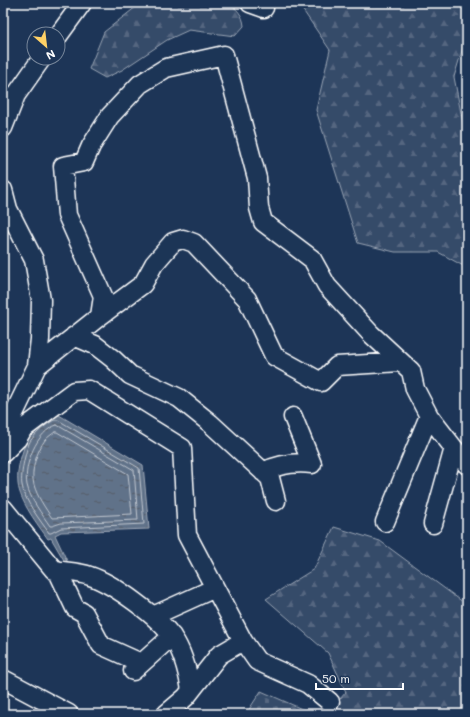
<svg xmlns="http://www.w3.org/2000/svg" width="470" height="717" viewBox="0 0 470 717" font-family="Mali,sans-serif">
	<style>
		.forest { fill: url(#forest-firs); stroke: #9aa5b4 }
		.cemetery { fill: url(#cemetery-stones); stroke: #9aa5b4 }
		.water { fill: url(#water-ripples); stroke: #a0aab8 }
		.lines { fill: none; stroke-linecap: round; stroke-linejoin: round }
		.shore { stroke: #c0c7d0; stroke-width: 1 }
		.minor-casing { stroke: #fff; stroke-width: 21 }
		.minor { stroke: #1d3557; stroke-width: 18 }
	</style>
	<defs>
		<pattern id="forest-firs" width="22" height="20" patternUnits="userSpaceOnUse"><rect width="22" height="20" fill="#364b69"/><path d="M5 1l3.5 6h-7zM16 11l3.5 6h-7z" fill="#546680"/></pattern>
		<pattern id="cemetery-stones" width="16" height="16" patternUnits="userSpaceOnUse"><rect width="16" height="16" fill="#364b69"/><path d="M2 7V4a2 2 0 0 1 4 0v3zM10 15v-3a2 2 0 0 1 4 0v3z" fill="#546680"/></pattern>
		<pattern id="water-ripples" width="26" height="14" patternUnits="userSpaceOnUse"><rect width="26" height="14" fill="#617289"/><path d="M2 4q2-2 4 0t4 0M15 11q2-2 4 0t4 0" fill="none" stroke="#555d67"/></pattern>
	</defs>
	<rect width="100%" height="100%" fill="#1d3557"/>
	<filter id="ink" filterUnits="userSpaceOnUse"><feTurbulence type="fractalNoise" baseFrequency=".025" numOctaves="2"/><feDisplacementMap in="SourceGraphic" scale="8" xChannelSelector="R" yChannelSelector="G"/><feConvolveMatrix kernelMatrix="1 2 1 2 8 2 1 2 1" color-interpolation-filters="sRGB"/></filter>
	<g filter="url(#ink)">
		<path class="forest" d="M 141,3 L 227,3 C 237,8 243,15 244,26 L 235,36 L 189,30 L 167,40 L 122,70 L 105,78 L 89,69 L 104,32 Z
			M 298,3 L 467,3 L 467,34 L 454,77 L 467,144 L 467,268 L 438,252 L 395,252 L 358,243 L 316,110 L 330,50 Z
			M 334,527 L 380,541 L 467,605 L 467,714 L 327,714 L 346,692 L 328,653 L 266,599 L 314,569 Z"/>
		<path class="cemetery" d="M 261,691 L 311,713 L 311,714 L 246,714 Z"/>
		<path class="water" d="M 59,415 L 143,465 L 149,529 L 61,532 L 55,535 L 68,563 L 63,563 L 65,562 L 51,538 L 48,539 C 38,525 20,502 18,484 C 16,467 23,451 28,436 L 31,436 C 35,426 48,417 59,415 Z"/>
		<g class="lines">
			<path class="shore" d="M 54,420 L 58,420 L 139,468 L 144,524 L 61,528 L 51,533 L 49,533 C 40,520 24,500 22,485 C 20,475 26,447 31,440 C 37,432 45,425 54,420 Z
				M 57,425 L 134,470 L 138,520 L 61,523 L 52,526 L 50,526 C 42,514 30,499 27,485 C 23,466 37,430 57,425 Z
				M 55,432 L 57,432 L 128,474 L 132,514 L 52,518 C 45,508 37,496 34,485 C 30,471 37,451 45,440 C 48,437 52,434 55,432 Z"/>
			<defs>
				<path id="minor" d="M 250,3 L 264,8
					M 58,36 L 82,3
					M 3,128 L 16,95 L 42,58
					M 3,190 L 8,209 L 34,260 L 41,300 L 40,339 L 37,366 L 7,428 L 3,442
					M 100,316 L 103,296 L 67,215 L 63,166 L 84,162 L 91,146 L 110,116 L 140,84 L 166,68 L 224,55 L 257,178 L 259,208 L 263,222 L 312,259 L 327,286 L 371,334 L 411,371 L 415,389 L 429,416 L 467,465
					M 74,336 L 95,345 L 113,359 L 130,375 L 179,398 L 210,423 L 270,478 L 276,501
					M 37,366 L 100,316 L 143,284 L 154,264 L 173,242 L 183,239 L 194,243 L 247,299 L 274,356 L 321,382 L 337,366 L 400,362
					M 3,453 L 17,439 L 23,429 L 74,391 L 89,390 L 182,448 L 187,535 L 243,641 L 219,655 L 186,697 L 166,714
					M 263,472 C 279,464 295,462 312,464 L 293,417
					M 3,508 L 54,570 C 66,572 79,572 90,576 C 114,584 159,617 173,638 C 183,652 188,673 191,690
					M 385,522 L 429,416
					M 433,524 L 454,448
					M 57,570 L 75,608 L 84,613 L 101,645 L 141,663
					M 153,616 L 215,588
					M 243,641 L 257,661 L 308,684 L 330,702
					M 133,671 L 172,636
					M 3,679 L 69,714"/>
			</defs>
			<use href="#minor" class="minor-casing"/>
			<use href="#minor" class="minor"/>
		</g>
	</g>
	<rect width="470" height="717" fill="none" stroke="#1d3557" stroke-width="16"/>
	<rect x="8" y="8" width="454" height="701" fill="none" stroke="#fff" stroke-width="1.5" filter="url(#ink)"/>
	<g transform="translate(46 46) rotate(152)"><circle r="19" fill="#1d3557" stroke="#77869a"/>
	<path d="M0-3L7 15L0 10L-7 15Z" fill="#ffd166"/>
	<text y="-6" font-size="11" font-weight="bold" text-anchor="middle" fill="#ffffff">N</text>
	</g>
	<path d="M316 683v6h87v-6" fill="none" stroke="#ffffff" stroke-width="2"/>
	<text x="322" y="683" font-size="12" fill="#ffffff" stroke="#1d3557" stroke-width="3" paint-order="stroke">50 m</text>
</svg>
